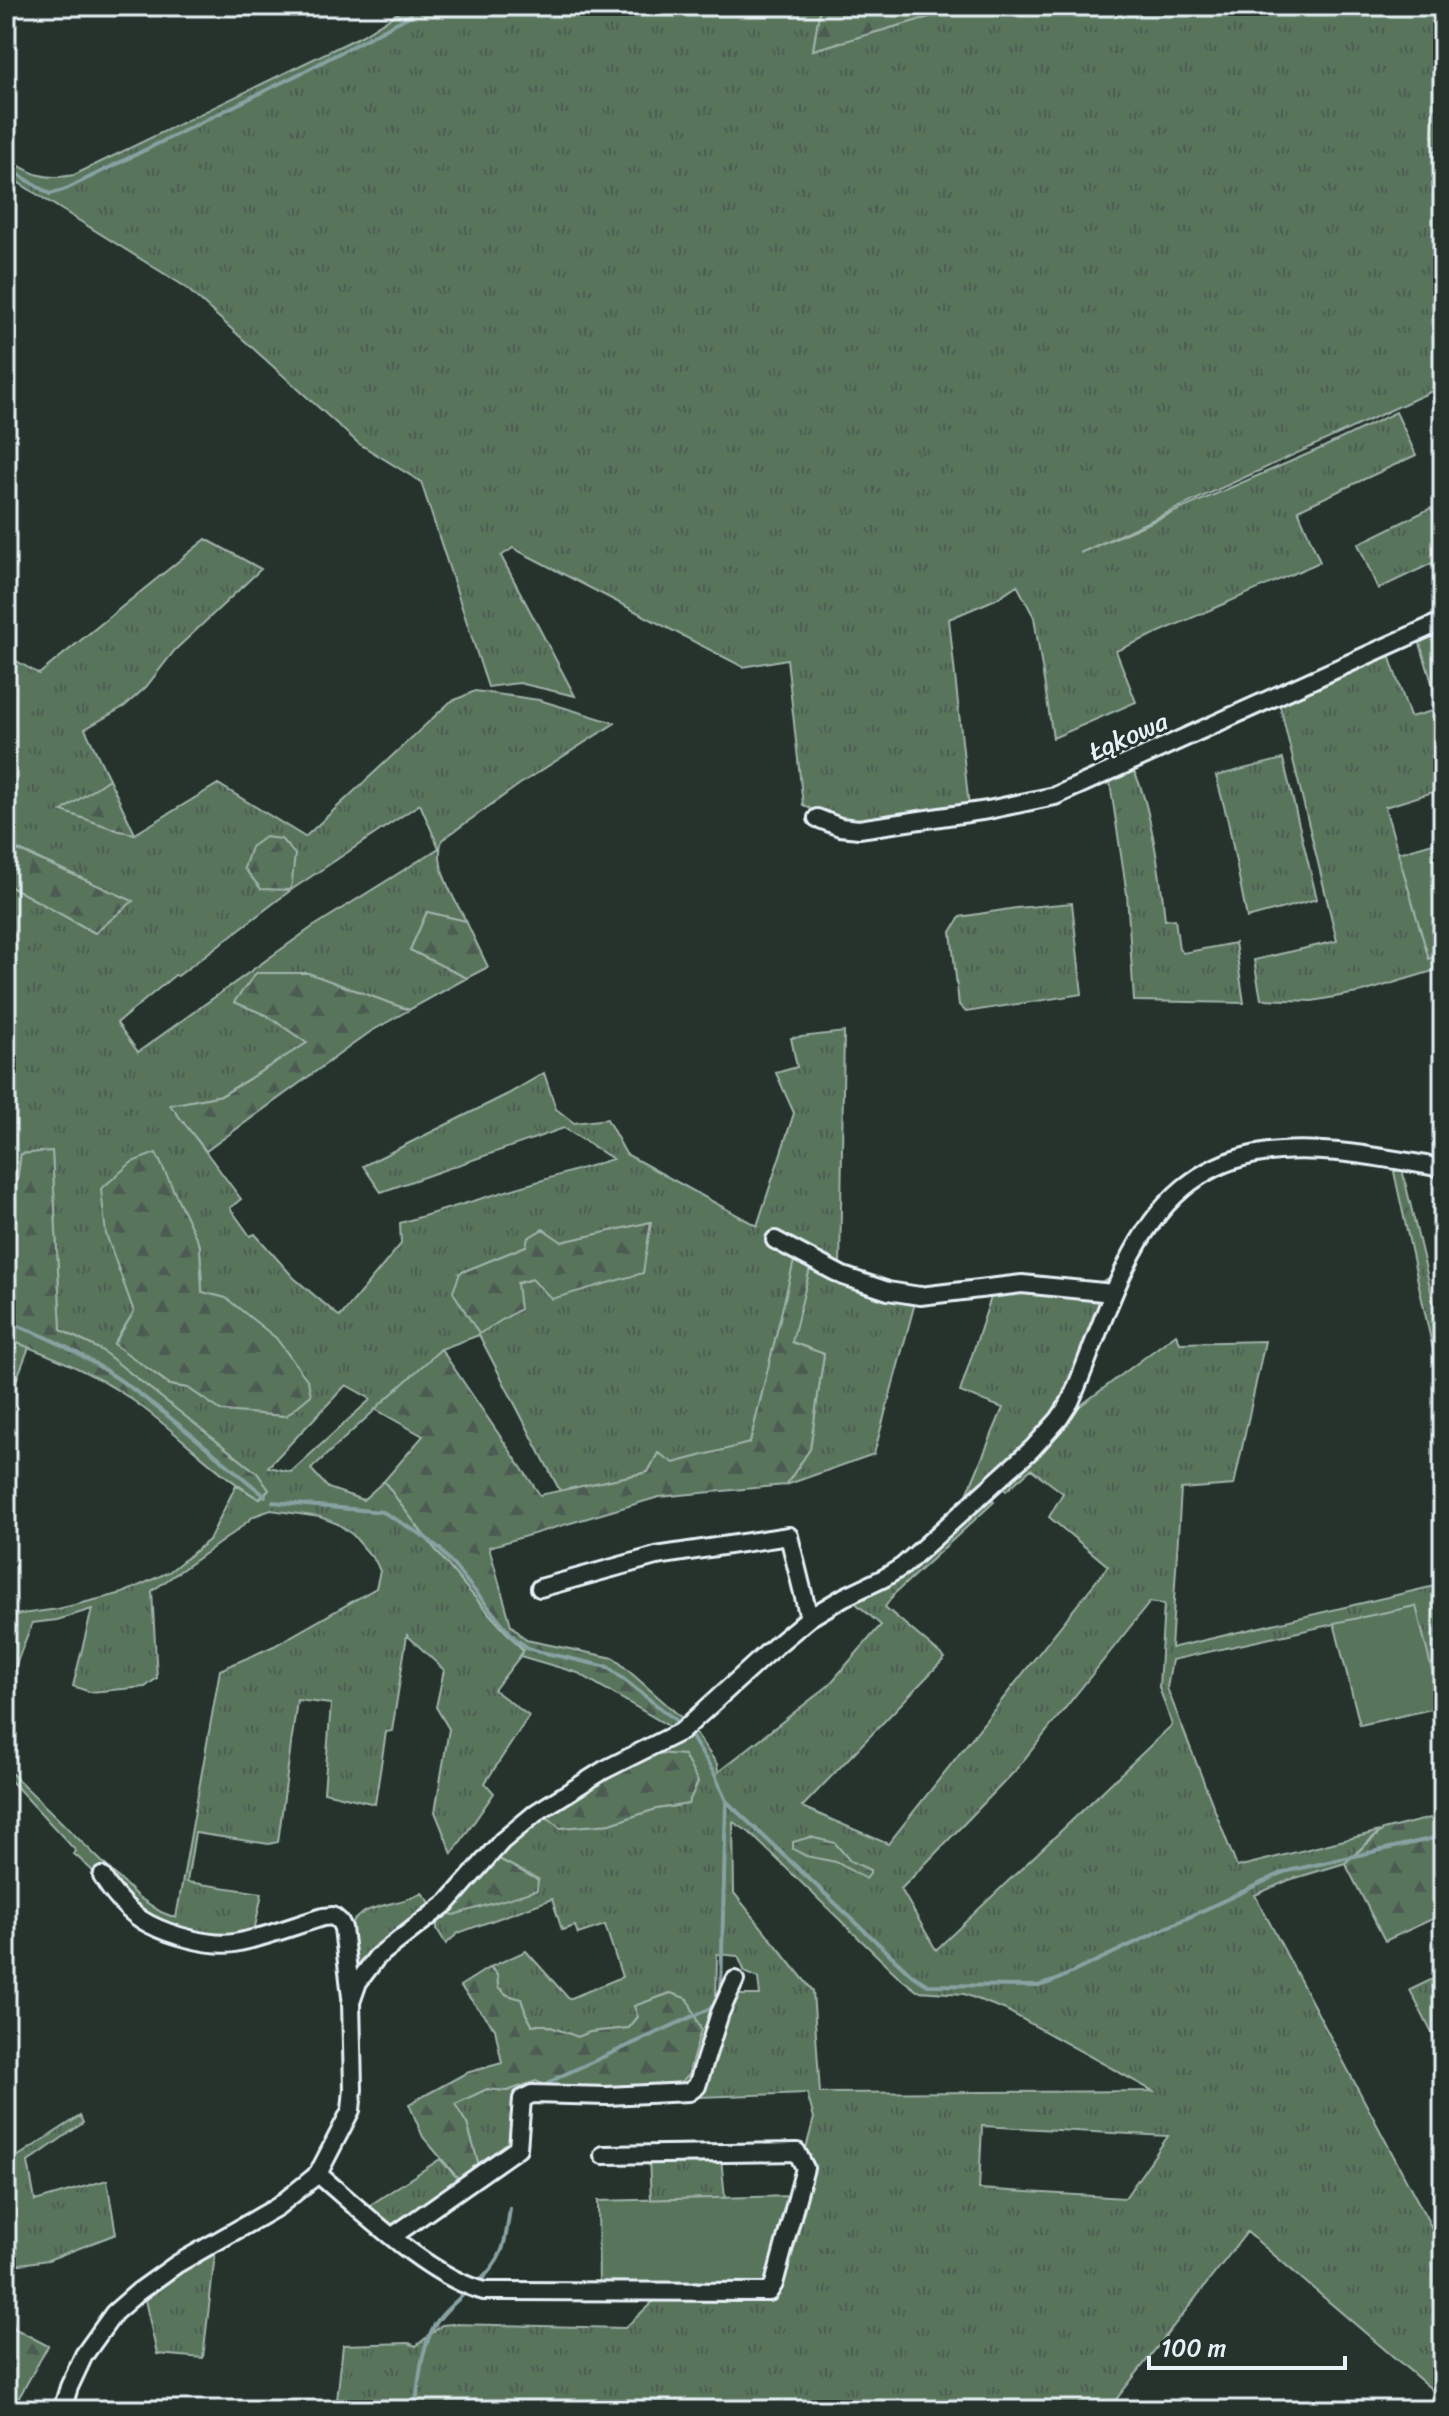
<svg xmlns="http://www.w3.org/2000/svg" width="1449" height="2416" viewBox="0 0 1449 2416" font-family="Sriracha,sans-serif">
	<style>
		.grass { fill: url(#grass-tufts); stroke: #a0b2aa; stroke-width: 2; fill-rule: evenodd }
		.forest { fill: url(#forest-firs); stroke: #a0b2aa; stroke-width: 2 }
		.wetland { fill: url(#wetland-marsh); stroke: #a0b2aa; stroke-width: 2 }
		.garden { fill: #58745b; stroke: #a0b2aa; stroke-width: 2 }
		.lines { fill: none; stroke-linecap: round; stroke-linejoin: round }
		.stream { stroke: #88a2a3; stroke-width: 4 }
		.minor-casing { stroke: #e8f1f8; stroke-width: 22 }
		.minor { stroke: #26332d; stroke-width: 16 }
		.labels { text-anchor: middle; stroke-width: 6; stroke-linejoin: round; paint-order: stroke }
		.street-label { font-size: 26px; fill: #e8f1f8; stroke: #26332d }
	</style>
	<defs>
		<pattern id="grass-tufts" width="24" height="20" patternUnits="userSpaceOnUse" patternTransform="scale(2)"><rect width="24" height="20" fill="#58745b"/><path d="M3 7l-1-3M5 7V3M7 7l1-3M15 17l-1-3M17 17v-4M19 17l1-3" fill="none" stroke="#4e5c52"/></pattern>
		<pattern id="forest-firs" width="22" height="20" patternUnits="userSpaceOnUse" patternTransform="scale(2)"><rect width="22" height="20" fill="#58745b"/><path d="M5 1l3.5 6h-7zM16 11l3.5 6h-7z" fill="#4e5c52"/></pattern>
		<pattern id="wetland-marsh" width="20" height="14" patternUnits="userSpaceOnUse" patternTransform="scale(2)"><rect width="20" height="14" fill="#58745b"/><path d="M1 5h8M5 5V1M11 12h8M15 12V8" fill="none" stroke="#4e5c52"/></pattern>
	</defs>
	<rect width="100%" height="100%" fill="#26332d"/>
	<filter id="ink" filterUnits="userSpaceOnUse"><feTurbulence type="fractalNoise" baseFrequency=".0125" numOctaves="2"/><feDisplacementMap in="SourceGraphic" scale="16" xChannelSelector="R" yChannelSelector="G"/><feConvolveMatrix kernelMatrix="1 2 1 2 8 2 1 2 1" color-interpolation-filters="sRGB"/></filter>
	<g filter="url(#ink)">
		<path class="grass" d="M 409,6 L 836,6 L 820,8 L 813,50 L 943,13 L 943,6 L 1443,6 L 1443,386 L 1080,553 L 1324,447 L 1396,412 L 1416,455 L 1298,510 L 1320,562 L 1116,651 L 1136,702 L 1053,738 L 1034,617 L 1017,585 L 996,599 L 949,619 L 969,807 L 855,823 L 833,820 L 803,805 L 787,659 L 743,667 L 513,548 L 501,556 L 575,696 L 519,683 L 488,687 L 421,482 L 358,443 L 184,286 L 14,180 L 6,284 L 6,158 C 32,174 43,181 74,175 L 361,36 Z
			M 1431,508 L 1443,535 L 1443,558 L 1378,589 L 1358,544 Z
			M 206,539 L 261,569 L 175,650 L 146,687 L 125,706 L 85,729 L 109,779 L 63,811 L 120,831 L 135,834 L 218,784 L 305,837 L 450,702 L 475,691 L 539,700 L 615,723 L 520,784 L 442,840 C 433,865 454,899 466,921 L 427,912 L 410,950 L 467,978 L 409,1010 L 308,973 L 256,973 L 235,1002 L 266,1015 L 307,1043 L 222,1095 L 171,1105 L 241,1199 L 230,1208 L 250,1236 L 255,1234 L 294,1278 L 340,1317 L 401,1244 L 400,1223 L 613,1159 L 564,1128 L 381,1192 L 363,1166 L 508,1094 L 544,1073 L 556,1109 L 574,1123 L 607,1119 L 626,1154 L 757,1226 L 794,1113 L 776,1073 L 797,1067 L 791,1038 L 844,1032 L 840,1268 C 870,1280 903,1291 936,1290 C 976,1290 1017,1281 1058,1280 C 1074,1280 1092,1286 1107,1280 C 1094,1327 1078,1390 1044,1426 C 1021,1452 992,1474 966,1497 L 1003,1408 L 960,1392 L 993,1291 L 916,1299 L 874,1454 L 786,1485 L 810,1449 L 824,1354 L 791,1342 L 810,1268 L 794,1262 L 750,1443 L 674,1463 L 658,1454 L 648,1472 L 560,1491 L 479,1335 L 441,1349 L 311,1469 L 328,1488 L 363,1500 L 384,1481 C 427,1541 472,1598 524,1651 L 494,1690 L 529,1716 L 485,1783 L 494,1793 L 452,1854 L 435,1812 L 449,1729 L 436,1707 L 444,1670 L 407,1635 L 392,1731 L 386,1732 L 375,1804 L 324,1792 L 331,1704 L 297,1700 L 278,1842 L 269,1844 L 195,1833 L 187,1882 L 262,1893 L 254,1932 C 214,1938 175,1935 140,1912 C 119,1898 94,1871 74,1854 L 76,1851 L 13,1783 L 6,1779 L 6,1768 L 137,1896 L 161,1912 L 176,1918 L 220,1670 L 274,1646 L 376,1588 L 380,1571 L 376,1562 L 353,1535 L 338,1524 L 320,1517 L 271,1510 L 254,1516 L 235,1532 L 152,1591 L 157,1678 L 145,1687 L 90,1692 L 73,1686 L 92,1609 L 57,1620 L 32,1623 L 6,1691 L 6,1616 L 58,1609 L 123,1593 L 169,1572 L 209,1540 L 236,1485 L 259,1499 L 269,1490 L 257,1473 L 101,1350 L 61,1330 L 52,1151 L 21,1154 L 12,1214 L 6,1215 L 6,884 L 95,933 L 132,901 L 6,844 L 6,655 L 39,674 ZM 420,804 L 439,848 L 311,928 L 138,1052 L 117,1023 L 175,975 L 178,976 L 291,890 ZM 651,1222 L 532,1279 L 516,1284 L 460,1273 L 526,1246 L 562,1242 ZM 200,1246 L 202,1292 L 226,1298 L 286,1416 L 222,1411 L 188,1388 L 170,1385 L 114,1343 L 134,1312 ZM 346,1385 L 371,1399 L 291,1472 L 268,1467 Z
			M 1443,626 L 1443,825 L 1433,792 L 1385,807 L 1429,959 L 1443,954 L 1443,968 L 1363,992 L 1312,1001 L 1261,999 L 1254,960 L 1337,941 L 1280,706 L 1282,697 L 1387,649 L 1410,717 L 1440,709 L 1418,637 Z
			M 1283,759 L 1317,899 L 1247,918 L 1228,821 L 1216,776 Z
			M 1130,766 C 1149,788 1162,888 1165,920 L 1175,919 L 1179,949 L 1183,953 L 1235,943 L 1244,1003 L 1134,1001 L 1127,894 L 1109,776 Z
			M 1072,903 L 1082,994 L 966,1012 L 959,1005 L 951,932 L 960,917 L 1016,908 Z
			M 1402,1169 L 1443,1341 L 1443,1395 L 1394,1172 Z
			M 1176,1334 L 1180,1343 L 1265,1341 L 1234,1485 L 1181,1489 L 1171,1648 L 1443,1584 L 1443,1706 L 1441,1707 L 1415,1606 L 1172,1660 L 1167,1688 L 1237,1867 L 1380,1831 L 1345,1863 L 1289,1880 L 1255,1895 L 1443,2249 L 1443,2399 L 1247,2232 L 1115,2401 L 1125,2410 L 336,2410 L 343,2345 L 409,2343 L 416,2346 L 442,2325 L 452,2324 L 625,2328 L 661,2294 L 767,2296 L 814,2118 L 807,2093 L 700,2097 L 718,2038 L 735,1995 L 760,1995 L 758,1978 L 745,1972 L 738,1956 L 717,1954 L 716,2008 L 690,2084 L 676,2087 L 688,1999 L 670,1993 L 634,2006 L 638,2017 L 629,2028 L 590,2032 L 578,2037 L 545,2025 L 532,2025 L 526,2014 L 521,1999 L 507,1995 L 498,1987 L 497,1975 L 490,1967 L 526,1951 L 569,1999 L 622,1977 L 605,1925 L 578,1934 L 575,1926 L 562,1930 L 552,1899 L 458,1933 L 446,1944 L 437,1929 L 437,1922 L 445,1912 L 538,1879 L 497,1858 L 546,1816 L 560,1828 L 610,1824 L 656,1809 L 688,1804 L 654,1753 L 685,1739 L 694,1731 L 717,1764 L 718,1772 L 828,1686 L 881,1625 L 852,1600 L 988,1496 L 994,1502 L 894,1594 L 885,1607 L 945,1658 L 802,1807 L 888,1844 L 1108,1566 L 1049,1517 L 1063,1493 L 1031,1469 L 1006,1491 L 1000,1485 L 1035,1453 L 1076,1409 ZM 1150,1602 L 1164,1604 L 1159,1687 L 1172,1725 L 936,1950 L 901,1889 L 1014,1772 ZM 733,1822 L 749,1832 L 899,1977 L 917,1991 L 964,1994 L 1006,2010 L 1153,2091 L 820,2093 L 813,1991 L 734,1893 ZM 982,2126 L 1167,2136 L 1168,2136 L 1125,2198 L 979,2189 Z
			M 6,1339 L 29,1347 L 6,1407 Z
			M 422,1893 L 435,1908 L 357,1969 L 353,1969 C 352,1957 348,1941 350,1929 C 355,1903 402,1906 422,1893 Z
			M 1443,1974 L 1443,2055 L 1410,1990 Z
			M 536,2081 L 516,2093 L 511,2148 L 480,2169 L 467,2124 L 454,2104 L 487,2089 L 507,2091 Z
			M 80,2116 L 83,2123 L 28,2162 L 35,2201 L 107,2180 L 116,2234 L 48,2260 L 6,2266 L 6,2164 Z
			M 721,2158 L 725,2198 L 651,2200 L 649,2159 Z
			M 440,2159 L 462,2183 L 393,2229 L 369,2206 Z
			M 215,2254 L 203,2358 L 157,2354 L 145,2300 L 178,2275 Z"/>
		<path class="forest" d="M 836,6 L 943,6 L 943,13 L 813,50 L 820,8 Z
			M 109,779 L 135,834 L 120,831 L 62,811 Z
			M 265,837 L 281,839 L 295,854 L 291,890 L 261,889 L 244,868 L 251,847 Z
			M 6,845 L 133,901 L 95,933 L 6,884 Z
			M 427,912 L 466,921 L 488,967 L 467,978 L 410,950 Z
			M 256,973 L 308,973 L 409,1010 L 370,1032 L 206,1151 L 170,1105 L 223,1095 L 307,1043 L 266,1015 L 234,1002 Z
			M 52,1151 L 61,1330 L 101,1350 L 257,1473 L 269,1490 L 259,1499 C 211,1470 174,1428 128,1397 C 90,1371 49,1354 6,1339 L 6,1215 L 12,1214 L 21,1154 Z
			M 156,1153 L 200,1246 L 202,1292 L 226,1298 L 276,1338 L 308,1381 L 311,1395 L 286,1416 L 222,1411 L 188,1388 L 171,1385 L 114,1344 L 134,1312 L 106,1234 L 101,1189 L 132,1162 Z
			M 651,1222 L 643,1273 L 552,1299 L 532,1279 L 517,1283 L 520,1309 L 479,1334 L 453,1292 L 460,1273 L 526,1246 L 528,1238 L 543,1229 L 562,1242 Z
			M 794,1261 L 810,1268 L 792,1342 L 824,1354 L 810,1449 L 786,1485 L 659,1497 L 489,1547 L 511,1625 L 526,1640 L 614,1658 L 682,1718 L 672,1728 L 578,1673 L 520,1656 L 524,1650 C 472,1598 426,1540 384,1481 L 423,1436 L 375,1409 L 441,1349 L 540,1495 L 648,1472 L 658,1453 L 674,1463 L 750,1443 Z
			M 654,1753 L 684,1755 L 698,1782 L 688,1804 L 656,1809 L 610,1824 L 560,1828 L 546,1816 L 612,1774 Z
			M 1430,1818 L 1443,1827 L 1443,1914 L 1385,1941 L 1345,1863 L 1383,1830 Z
			M 497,1858 L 538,1880 L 537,1890 L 454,1915 L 445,1912 Z
			M 490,1967 L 497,1975 L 498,1987 L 507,1995 L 521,1999 L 526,2014 L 532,2025 L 545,2025 L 578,2037 L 590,2032 L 629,2028 L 638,2017 L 634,2006 L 671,1993 L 688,1999 L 701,2030 L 688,2075 L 676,2087 L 550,2088 L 536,2081 L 507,2091 L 487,2089 L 455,2104 L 467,2124 L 480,2169 L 462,2183 L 423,2137 L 409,2104 L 466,2073 L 502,2063 L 495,2029 L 460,1986 Z
			M 6,2283 L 14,2328 L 48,2346 L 13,2408 L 6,2406 Z"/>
		<path class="wetland" d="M 810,1837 L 835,1843 L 850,1861 L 870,1870 L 870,1874 L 866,1879 L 836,1862 L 806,1856 L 793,1849 L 793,1842 Z"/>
		<path class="garden" d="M 1443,840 L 1443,954 L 1429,959 L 1398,853 Z
			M 1416,1606 L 1441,1707 L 1360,1725 L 1334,1623 Z
			M 793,2196 L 768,2284 L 711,2286 L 705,2282 L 694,2281 L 694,2284 L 599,2288 L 598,2201 Z"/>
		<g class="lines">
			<path class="stream" d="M 422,8 L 427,6
				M 6,167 L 50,194 L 66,189 L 307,70 L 411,15
				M 6,1322 C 102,1351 188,1433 265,1496
				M 273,1502 L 383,1512 L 422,1535 L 439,1548 L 515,1639 L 528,1648 L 541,1652 L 608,1667 L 678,1722
				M 691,1736 L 714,1773 L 726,1801 L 913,1976 L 928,1985 L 1038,1986 L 1054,1981 L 1284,1872 L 1443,1836
				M 542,2087 L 561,2076 L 709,2009 L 718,2002 L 721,1989 L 726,1803
				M 478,2283 C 505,2257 505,2244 510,2208
				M 415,2410 C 419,2384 420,2352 433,2328 C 440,2315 452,2305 463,2295"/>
			<defs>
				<path id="minor" d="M 817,818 L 840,827 L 859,829 L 988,810 L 1055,796 L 1443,621
					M 775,1240 L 843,1276 L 888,1291 L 920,1296 L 1022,1284 L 1113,1293
					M 540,1588 L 656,1556 L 789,1536 L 809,1618
					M 102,1876 C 112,1894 131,1915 149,1924 C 170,1935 211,1947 234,1943 C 260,1939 296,1925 323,1917 L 333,1916 L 340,1922 L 343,1928 L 351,1997
					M 318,2174 C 362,2211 429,2277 484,2291 L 769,2292 L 774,2284 L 805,2168 L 797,2152 L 603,2155
					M 393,2236 L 518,2148 L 522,2099 L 532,2094 L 607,2096 L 689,2092 L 697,2086 L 720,2013 L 735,1980
					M 62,2410 L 69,2387 L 84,2355 L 114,2313 L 138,2292 L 177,2264 L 277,2207 L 318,2174 L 351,2110 L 353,2089 L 351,2002 L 358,1982 L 377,1957 L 448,1902 L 502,1841 L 537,1812 L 604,1770 L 682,1731 L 766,1654 L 809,1618 L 844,1597 L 884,1578 L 903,1566 L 1032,1449 L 1059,1419 L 1070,1402 C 1090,1357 1104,1310 1126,1266 C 1197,1119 1308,1145 1443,1168"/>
			</defs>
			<use href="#minor" class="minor-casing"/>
			<use href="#minor" class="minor"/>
		</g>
	</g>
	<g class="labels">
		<g class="street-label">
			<text transform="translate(1128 736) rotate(-24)" y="9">Łąkowa</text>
		</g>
	</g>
	<rect width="1449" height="2416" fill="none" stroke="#26332d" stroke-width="32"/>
	<rect x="16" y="16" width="1417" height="2384" fill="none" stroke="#e8f1f8" stroke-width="3" filter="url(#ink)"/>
	<path d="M1149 2356v12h196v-12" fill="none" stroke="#e8f1f8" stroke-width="4"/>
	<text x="1161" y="2356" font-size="24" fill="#e8f1f8" stroke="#26332d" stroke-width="6" paint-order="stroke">100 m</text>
</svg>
